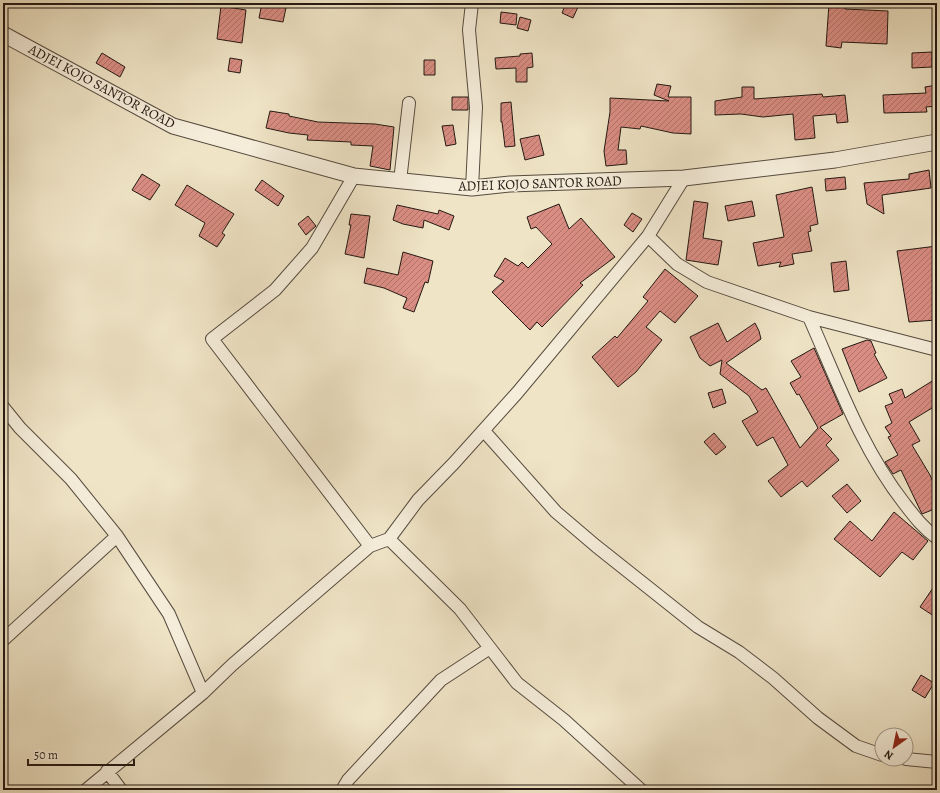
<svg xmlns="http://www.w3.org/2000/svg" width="940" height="793" viewBox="0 0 940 793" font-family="Alegreya,serif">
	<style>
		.building { fill: url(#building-hatch); stroke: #231812 }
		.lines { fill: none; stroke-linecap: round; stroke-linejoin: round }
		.minor-casing { stroke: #564b3f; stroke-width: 14 }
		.tertiary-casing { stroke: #564b3f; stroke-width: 17 }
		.minor { stroke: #f5edda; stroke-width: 12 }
		.tertiary { stroke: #f5edda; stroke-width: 15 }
		.labels { text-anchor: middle; stroke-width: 3; stroke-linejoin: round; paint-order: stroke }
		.street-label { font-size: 14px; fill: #231812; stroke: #f5edda }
	</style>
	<defs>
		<pattern id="building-hatch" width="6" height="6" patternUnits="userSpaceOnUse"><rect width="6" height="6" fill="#da8d83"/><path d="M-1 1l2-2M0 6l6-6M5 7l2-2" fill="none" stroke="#b0726a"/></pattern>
	</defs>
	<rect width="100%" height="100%" fill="#efe4c6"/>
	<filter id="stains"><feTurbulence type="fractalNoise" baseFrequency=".005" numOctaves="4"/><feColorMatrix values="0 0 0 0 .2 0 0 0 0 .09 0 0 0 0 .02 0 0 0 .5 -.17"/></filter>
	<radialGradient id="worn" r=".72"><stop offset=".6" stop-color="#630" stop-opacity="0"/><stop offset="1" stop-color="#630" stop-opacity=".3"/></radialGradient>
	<path class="building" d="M 262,3 L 287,3 L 283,22 L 259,18 Z
		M 566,3 L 578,7 L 573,18 L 562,13 Z
		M 829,4 L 845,5 L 845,9 L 888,11 L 887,44 L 842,42 L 841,48 L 826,46 Z
		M 221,6 L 246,10 L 242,43 L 217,39 Z
		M 501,12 L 517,14 L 516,25 L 500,23 Z
		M 520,17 L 531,20 L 528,31 L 517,28 Z
		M 932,52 L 932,67 L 912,68 L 912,53 Z
		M 102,53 L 125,67 L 120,77 L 96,63 Z
		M 532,53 L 533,67 L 527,68 L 527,82 L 516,82 L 516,68 L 496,69 L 495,58 L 520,56 L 520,54 Z
		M 230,58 L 242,60 L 240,73 L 228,71 Z
		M 424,60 L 435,60 L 435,75 L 424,75 Z
		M 657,84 L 671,86 L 668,97 L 691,97 L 691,134 L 673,133 L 641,126 L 640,129 L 621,127 L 618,150 L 626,150 L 627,164 L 606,166 L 604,151 L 610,112 L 610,98 L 669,101 L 654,95 Z
		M 937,85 L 937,106 L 926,107 L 927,112 L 884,113 L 883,95 L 926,93 L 925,87 Z
		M 742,87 L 754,87 L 754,99 L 822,94 L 823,97 L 845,95 L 848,122 L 837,123 L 836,114 L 813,116 L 815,138 L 795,140 L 793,114 L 763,117 L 741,114 L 715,115 L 715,101 L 742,97 Z
		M 452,97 L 468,97 L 468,110 L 452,110 Z
		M 511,102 L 515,146 L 505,147 L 502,122 L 501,122 L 501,103 Z
		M 270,111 L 289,114 L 289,116 L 318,122 L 375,124 L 394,127 L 390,170 L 370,166 L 373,146 L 351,145 L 351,142 L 307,140 L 308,135 L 289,133 L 266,128 Z
		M 453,125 L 456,144 L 446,146 L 442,126 Z
		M 539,135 L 544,155 L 525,160 L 520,139 Z
		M 929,170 L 931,188 L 882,195 L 884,214 L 867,204 L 864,183 L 909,179 L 909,174 Z
		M 142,174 L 160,185 L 150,200 L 132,190 Z
		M 845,177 L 846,189 L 826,191 L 825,179 Z
		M 262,180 L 284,196 L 278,206 L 255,190 Z
		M 187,185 L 234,214 L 222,233 L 225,235 L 217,247 L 199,236 L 205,223 L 175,205 Z
		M 812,187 L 818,224 L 810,226 L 811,231 L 808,232 L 812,251 L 792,254 L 794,264 L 779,267 L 781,262 L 758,266 L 753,243 L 784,237 L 776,195 Z
		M 694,201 L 708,203 L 703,238 L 722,241 L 718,265 L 686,260 Z
		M 752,201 L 755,216 L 728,221 L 725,206 Z
		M 559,204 L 569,229 L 581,218 L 615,257 L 580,283 L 583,285 L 542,327 L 537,322 L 530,330 L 492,292 L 504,281 L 494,276 L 505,258 L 518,266 L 522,262 L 528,268 L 552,244 L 536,227 L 531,229 L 527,217 Z
		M 397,205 L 438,214 L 439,210 L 454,216 L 449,230 L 424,220 L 423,228 L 403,224 L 393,220 Z
		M 632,213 L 642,219 L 633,232 L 624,225 Z
		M 351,214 L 370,216 L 364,258 L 345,254 L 351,225 L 349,225 Z
		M 308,216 L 316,226 L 306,235 L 298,224 Z
		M 937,246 L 936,320 L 909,322 L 897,251 Z
		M 403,252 L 433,261 L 428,283 L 425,282 L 414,312 L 403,308 L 407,298 L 384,288 L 364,283 L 367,268 L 398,275 Z
		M 846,261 L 849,290 L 834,292 L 831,263 Z
		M 665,269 L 698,296 L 675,323 L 660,311 L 646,327 L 662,340 L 636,372 L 618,387 L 592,357 L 615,336 L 617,338 L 648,301 L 643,297 Z
		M 718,323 L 727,342 L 755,323 L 759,331 L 761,339 L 726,363 L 762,390 L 766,388 L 800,448 L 818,428 L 799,394 L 797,395 L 790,383 L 801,377 L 791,361 L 814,348 L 843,414 L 820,427 L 832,439 L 826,445 L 839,460 L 807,487 L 802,481 L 781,497 L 768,481 L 788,465 L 773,437 L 757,446 L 742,421 L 758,412 L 749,396 L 720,374 L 722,360 L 710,366 L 700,358 L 690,337 Z
		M 867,340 L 871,341 L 876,353 L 874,354 L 887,378 L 859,392 L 842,349 Z
		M 937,378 L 937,405 L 909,422 L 920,441 L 912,445 L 930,475 L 937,492 L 937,508 L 922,514 L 901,470 L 893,474 L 885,462 L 898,455 L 888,437 L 891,436 L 885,427 L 892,423 L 885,406 L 893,403 L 889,394 L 902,389 L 905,398 Z
		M 722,389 L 726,403 L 713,408 L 708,393 Z
		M 714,433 L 726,447 L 716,455 L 704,442 Z
		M 847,484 L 861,501 L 847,513 L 832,496 Z
		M 894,512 L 928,541 L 913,560 L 902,552 L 880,577 L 834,539 L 850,521 L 872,541 Z
		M 937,582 L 937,618 L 920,607 Z
		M 921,675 L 934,683 L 925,698 L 912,690 Z"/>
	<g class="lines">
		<defs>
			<path id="minor" d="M 354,176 L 312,248 L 275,290 L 212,339 L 370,546
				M 400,181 L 409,103
				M 472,188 L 476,107 L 469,30 L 472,3
				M 648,236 L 677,264 L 707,282 L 809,317 L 937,350
				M 809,317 C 837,380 861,448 904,503 C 914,516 923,528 937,538
				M 3,407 L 20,428 L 71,479 L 117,536 L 169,614 L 203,693
				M 484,431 L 556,512 L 596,546 L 698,627 L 739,652 L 773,678 L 818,718 L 856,746 L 882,755
				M 389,539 L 460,609 L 517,683 L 564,720 L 641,790
				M 3,640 L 117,536
				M 906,759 L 937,762
				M 107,771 L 121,790
				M 86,790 L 203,693 L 232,665 L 370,546 L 389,539 L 418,500 L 454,463 L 517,393 L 648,236 L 684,178
				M 342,790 L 348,780 L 441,680 L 490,648"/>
			<path id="tertiary" d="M 3,34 L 173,126 L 354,176 L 472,188 L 510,184 L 684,178 L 835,160 L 937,142"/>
		</defs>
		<use href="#minor" class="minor-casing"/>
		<use href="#tertiary" class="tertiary-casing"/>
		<use href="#minor" class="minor"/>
		<use href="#tertiary" class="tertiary"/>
	</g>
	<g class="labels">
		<g class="street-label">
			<text transform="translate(102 86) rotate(28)" y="5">ADJEI KOJO SANTOR ROAD</text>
			<text transform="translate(540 183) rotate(-2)" y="5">ADJEI KOJO SANTOR ROAD</text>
		</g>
	</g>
	<rect width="940" height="793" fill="none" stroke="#efe4c6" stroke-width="16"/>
	<rect x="4" y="4" width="932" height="785" fill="none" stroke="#231812" stroke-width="2"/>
	<rect x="8" y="8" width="924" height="777" fill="none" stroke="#231812"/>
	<g transform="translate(894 747) rotate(213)"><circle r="19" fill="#f5edda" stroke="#a1988a"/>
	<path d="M0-3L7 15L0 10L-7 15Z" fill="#8f2418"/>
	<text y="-6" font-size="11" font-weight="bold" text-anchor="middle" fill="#231812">N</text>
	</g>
	<path d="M28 759v6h106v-6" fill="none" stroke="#231812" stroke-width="2"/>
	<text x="34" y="759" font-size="12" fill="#231812" stroke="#f5edda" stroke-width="3" paint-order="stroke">50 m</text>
	<rect width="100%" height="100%" filter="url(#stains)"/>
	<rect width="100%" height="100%" fill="url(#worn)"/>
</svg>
